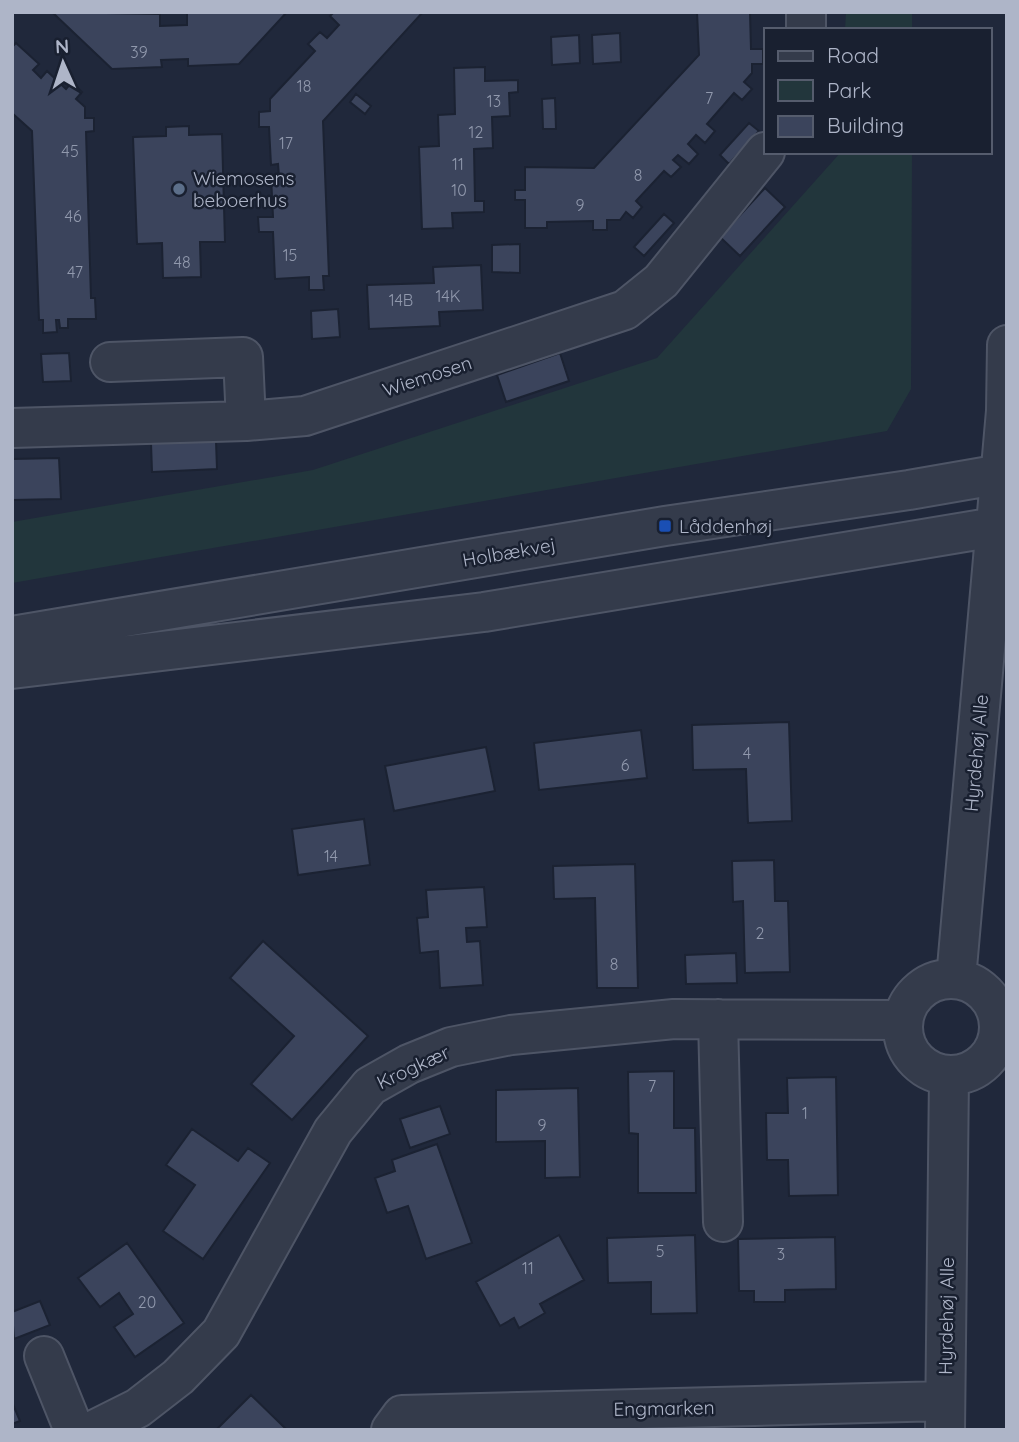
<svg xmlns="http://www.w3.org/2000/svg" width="1019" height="1442" viewBox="0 0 1019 1442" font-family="Quicksand,sans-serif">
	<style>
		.green { fill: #22363c }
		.building { fill: #3b445c; stroke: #1b2232; stroke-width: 2 }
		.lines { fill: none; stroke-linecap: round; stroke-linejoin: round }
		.minor-casing { stroke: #4e5566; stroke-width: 42 }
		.minor { stroke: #343b4b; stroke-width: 38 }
		.service-dot { fill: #5c6f8a; stroke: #192030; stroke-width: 2.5 }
		.transit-dot { fill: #1a4fb4; stroke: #192030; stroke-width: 2.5 }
		.labels { text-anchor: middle; stroke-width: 5; stroke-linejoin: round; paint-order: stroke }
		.number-label { font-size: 16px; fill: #9199ad }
		.poi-label { font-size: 19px; fill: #aeb5c8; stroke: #192030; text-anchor: start }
		.street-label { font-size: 19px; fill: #aeb5c8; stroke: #192030 }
	</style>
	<rect width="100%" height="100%" fill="#20283b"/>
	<path class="green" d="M 846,12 L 912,12 L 912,30 L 845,30 Z
		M 841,152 L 912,152 L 911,389 L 887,431 L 12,583 L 12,522 L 313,470 L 657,358 Z"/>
	<path class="building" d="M 52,12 L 160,14 L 160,26 L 187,25 L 187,13 L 287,12 L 239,64 L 188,66 L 188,59 L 161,60 L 162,67 L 112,69 Z
		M 334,12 L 423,12 L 323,121 L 329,276 L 323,276 L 324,290 L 309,290 L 309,277 L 275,279 L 273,232 L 259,232 L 258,217 L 273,217 L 271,176 L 279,176 L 278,164 L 271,165 L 269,127 L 259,127 L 259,112 L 270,111 L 270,99 L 315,51 L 308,44 L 320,32 L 327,38 L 339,25 L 330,16 Z
		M 697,12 L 750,12 L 751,49 L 763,49 L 763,64 L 752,64 L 752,73 L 744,82 L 752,89 L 742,100 L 734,93 L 707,124 L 715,131 L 705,143 L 696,135 L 688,144 L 698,154 L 689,164 L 678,155 L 673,160 L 681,167 L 671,177 L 664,171 L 636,201 L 642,207 L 633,218 L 626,212 L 620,220 L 607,220 L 607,230 L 593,230 L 593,221 L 547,222 L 547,228 L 525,228 L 525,200 L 515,200 L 515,190 L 525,190 L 525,167 L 594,168 L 699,55 Z
		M 620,33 L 621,62 L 593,64 L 592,35 Z
		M 579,35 L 580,63 L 552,65 L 551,37 Z
		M 16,43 L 39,64 L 33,70 L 41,78 L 47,71 L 66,89 L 72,82 L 82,92 L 76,99 L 85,107 L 85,118 L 94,118 L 94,131 L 86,132 L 91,298 L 95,298 L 96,319 L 68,319 L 68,328 L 60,328 L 59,320 L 56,320 L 57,332 L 43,333 L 43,320 L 39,320 L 32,131 L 12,113 L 12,47 Z
		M 485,67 L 485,81 L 518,80 L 518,92 L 509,93 L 510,116 L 492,117 L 493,148 L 474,149 L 475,201 L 484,201 L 484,212 L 452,213 L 453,228 L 422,229 L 419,147 L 439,146 L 438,115 L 455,114 L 454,68 Z
		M 356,94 L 371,106 L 365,114 L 350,102 Z
		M 555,98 L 556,129 L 543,129 L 542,99 Z
		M 749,123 L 759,131 L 729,164 L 720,155 Z
		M 189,126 L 189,135 L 222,134 L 225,242 L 200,242 L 201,277 L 163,278 L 162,243 L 137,244 L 133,137 L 166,136 L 166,127 Z
		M 765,188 L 785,207 L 740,256 L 720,237 Z
		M 664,214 L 674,223 L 644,256 L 634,247 Z
		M 520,244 L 520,273 L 492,272 L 492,245 Z
		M 481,265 L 483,310 L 439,312 L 440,326 L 369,329 L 367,285 L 434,283 L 433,267 Z
		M 338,309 L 340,337 L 312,339 L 311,311 Z
		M 69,353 L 71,381 L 43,382 L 41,354 Z
		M 560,353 L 569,381 L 506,402 L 497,375 Z
		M 216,441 L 217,469 L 152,472 L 151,443 Z
		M 59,458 L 61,499 L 12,500 L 12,459 Z
		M 789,722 L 792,821 L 748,823 L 746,769 L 693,770 L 692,725 Z
		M 641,730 L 647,778 L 539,790 L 534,743 Z
		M 486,747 L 495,791 L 394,811 L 385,766 Z
		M 364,819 L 370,865 L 298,875 L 292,829 Z
		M 774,860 L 775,901 L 788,901 L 790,972 L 745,973 L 743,901 L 733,902 L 732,861 Z
		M 635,864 L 638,988 L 597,988 L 595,898 L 554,899 L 553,866 Z
		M 484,887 L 487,927 L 466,928 L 467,942 L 480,941 L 483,985 L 440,988 L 438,951 L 420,953 L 417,918 L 428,917 L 426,890 Z
		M 263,941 L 368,1036 L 292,1120 L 251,1084 L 294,1036 L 230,978 Z
		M 736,953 L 737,983 L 686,984 L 685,955 Z
		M 674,1071 L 674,1128 L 695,1128 L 696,1193 L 638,1193 L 638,1134 L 629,1133 L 628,1072 Z
		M 836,1077 L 838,1195 L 789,1196 L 788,1160 L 767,1160 L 766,1113 L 788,1113 L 787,1078 Z
		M 578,1088 L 580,1177 L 545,1178 L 545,1141 L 496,1142 L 496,1090 Z
		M 440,1106 L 450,1134 L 410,1148 L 400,1119 Z
		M 192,1129 L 238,1161 L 248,1148 L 270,1163 L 203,1259 L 163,1231 L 195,1185 L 166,1165 Z
		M 437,1144 L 472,1243 L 426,1259 L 408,1206 L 387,1213 L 375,1178 L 395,1171 L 392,1160 Z
		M 559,1235 L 584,1280 L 540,1304 L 545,1313 L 519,1328 L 514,1318 L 500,1326 L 476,1282 Z
		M 695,1235 L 697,1313 L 651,1314 L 651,1282 L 608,1283 L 607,1238 Z
		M 835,1237 L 836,1289 L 785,1290 L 785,1302 L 754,1302 L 754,1291 L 739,1291 L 738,1239 Z
		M 127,1243 L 184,1323 L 135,1357 L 114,1327 L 133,1314 L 119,1293 L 100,1307 L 78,1278 Z
		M 40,1301 L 50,1325 L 14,1339 L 12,1312 Z
		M 251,1395 L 287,1430 L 216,1430 Z
		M 12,1402 L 20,1421 L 12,1424 Z"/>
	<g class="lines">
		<defs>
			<path id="minor" d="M 806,30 L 806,12
				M 110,362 L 243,357 L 246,421
				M 12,428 L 246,421 L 305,416 L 625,310 L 661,281 L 765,152
				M 12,636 L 665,526 L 909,490 L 1007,473
				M 12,669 L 484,612 L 1007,525
				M903 1027a48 48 0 1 1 96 0a48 48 0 1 1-96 0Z
				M 956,979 L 1006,411 L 1007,345
				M 718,1019 L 723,1222
				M 44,1356 L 74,1430
				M 94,1430 L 138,1408 L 178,1377 L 221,1333 L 333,1131 L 370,1086 L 409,1064 L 451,1047 L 511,1035 L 674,1019 L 903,1020
				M 391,1430 L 402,1415 L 945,1401
				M 945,1430 L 949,1076"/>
		</defs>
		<use href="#minor" class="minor-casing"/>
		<use href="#minor" class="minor"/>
	</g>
	<circle class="service-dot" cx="179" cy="189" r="7"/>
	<rect class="transit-dot" x="658" y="519" width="14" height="14" rx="3.5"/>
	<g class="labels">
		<g class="number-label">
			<text x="139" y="58">39</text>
			<text x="304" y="92">18</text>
			<text x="709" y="104">7</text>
			<text x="494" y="107">13</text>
			<text x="476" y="138">12</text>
			<text x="286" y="149">17</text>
			<text x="70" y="157">45</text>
			<text x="458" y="170">11</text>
			<text x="638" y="181">8</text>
			<text x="459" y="196">10</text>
			<text x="580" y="211">9</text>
			<text x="73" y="222">46</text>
			<text x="290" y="261">15</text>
			<text x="182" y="268">48</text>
			<text x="75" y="278">47</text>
			<text x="448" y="302">14K</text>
			<text x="401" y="306">14B</text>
			<text x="747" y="759">4</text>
			<text x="625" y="771">6</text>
			<text x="331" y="862">14</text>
			<text x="760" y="939">2</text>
			<text x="614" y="970">8</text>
			<text x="652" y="1092">7</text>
			<text x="805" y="1119">1</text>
			<text x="542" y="1131">9</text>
			<text x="660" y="1257">5</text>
			<text x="781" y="1260">3</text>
			<text x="528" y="1274">11</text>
			<text x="147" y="1308">20</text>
		</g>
		<g class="poi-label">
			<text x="193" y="185">Wiemosens<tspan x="193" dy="22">beboerhus</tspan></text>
			<text x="679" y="533">Låddenhøj</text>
		</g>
		<g class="street-label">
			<text transform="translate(427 376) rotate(-18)" y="7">Wiemosen</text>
			<text transform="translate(509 552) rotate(-10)" y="7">Holbækvej</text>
			<text transform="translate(976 753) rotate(-85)" y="7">Hyrdehøj Alle</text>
			<text transform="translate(413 1067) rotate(-25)" y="7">Krogkær</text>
			<text transform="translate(946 1316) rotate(-89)" y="7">Hyrdehøj Alle</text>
			<text transform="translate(664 1408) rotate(-1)" y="7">Engmarken</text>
		</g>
	</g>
	<rect width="1019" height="1442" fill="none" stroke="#aeb5c8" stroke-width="28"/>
	<rect x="764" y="28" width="228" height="126" fill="#192030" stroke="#555c6d" stroke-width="2"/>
	<rect x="778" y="51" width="35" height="10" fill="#343b4b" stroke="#555c6d" stroke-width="2"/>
	<text x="827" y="63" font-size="21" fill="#aeb5c8">Road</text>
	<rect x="778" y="80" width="35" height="21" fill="#22363c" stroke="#555c6d" stroke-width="2"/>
	<text x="827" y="98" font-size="21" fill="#aeb5c8">Park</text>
	<rect x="778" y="116" width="35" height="21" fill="#3b445c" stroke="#555c6d" stroke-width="2"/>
	<text x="827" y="133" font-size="21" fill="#aeb5c8">Building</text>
	<g transform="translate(63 63) rotate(357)" stroke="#192030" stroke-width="5" paint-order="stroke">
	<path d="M0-5L12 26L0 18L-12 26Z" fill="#aeb5c8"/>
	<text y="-10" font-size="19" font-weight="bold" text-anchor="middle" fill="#aeb5c8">N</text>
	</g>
</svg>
